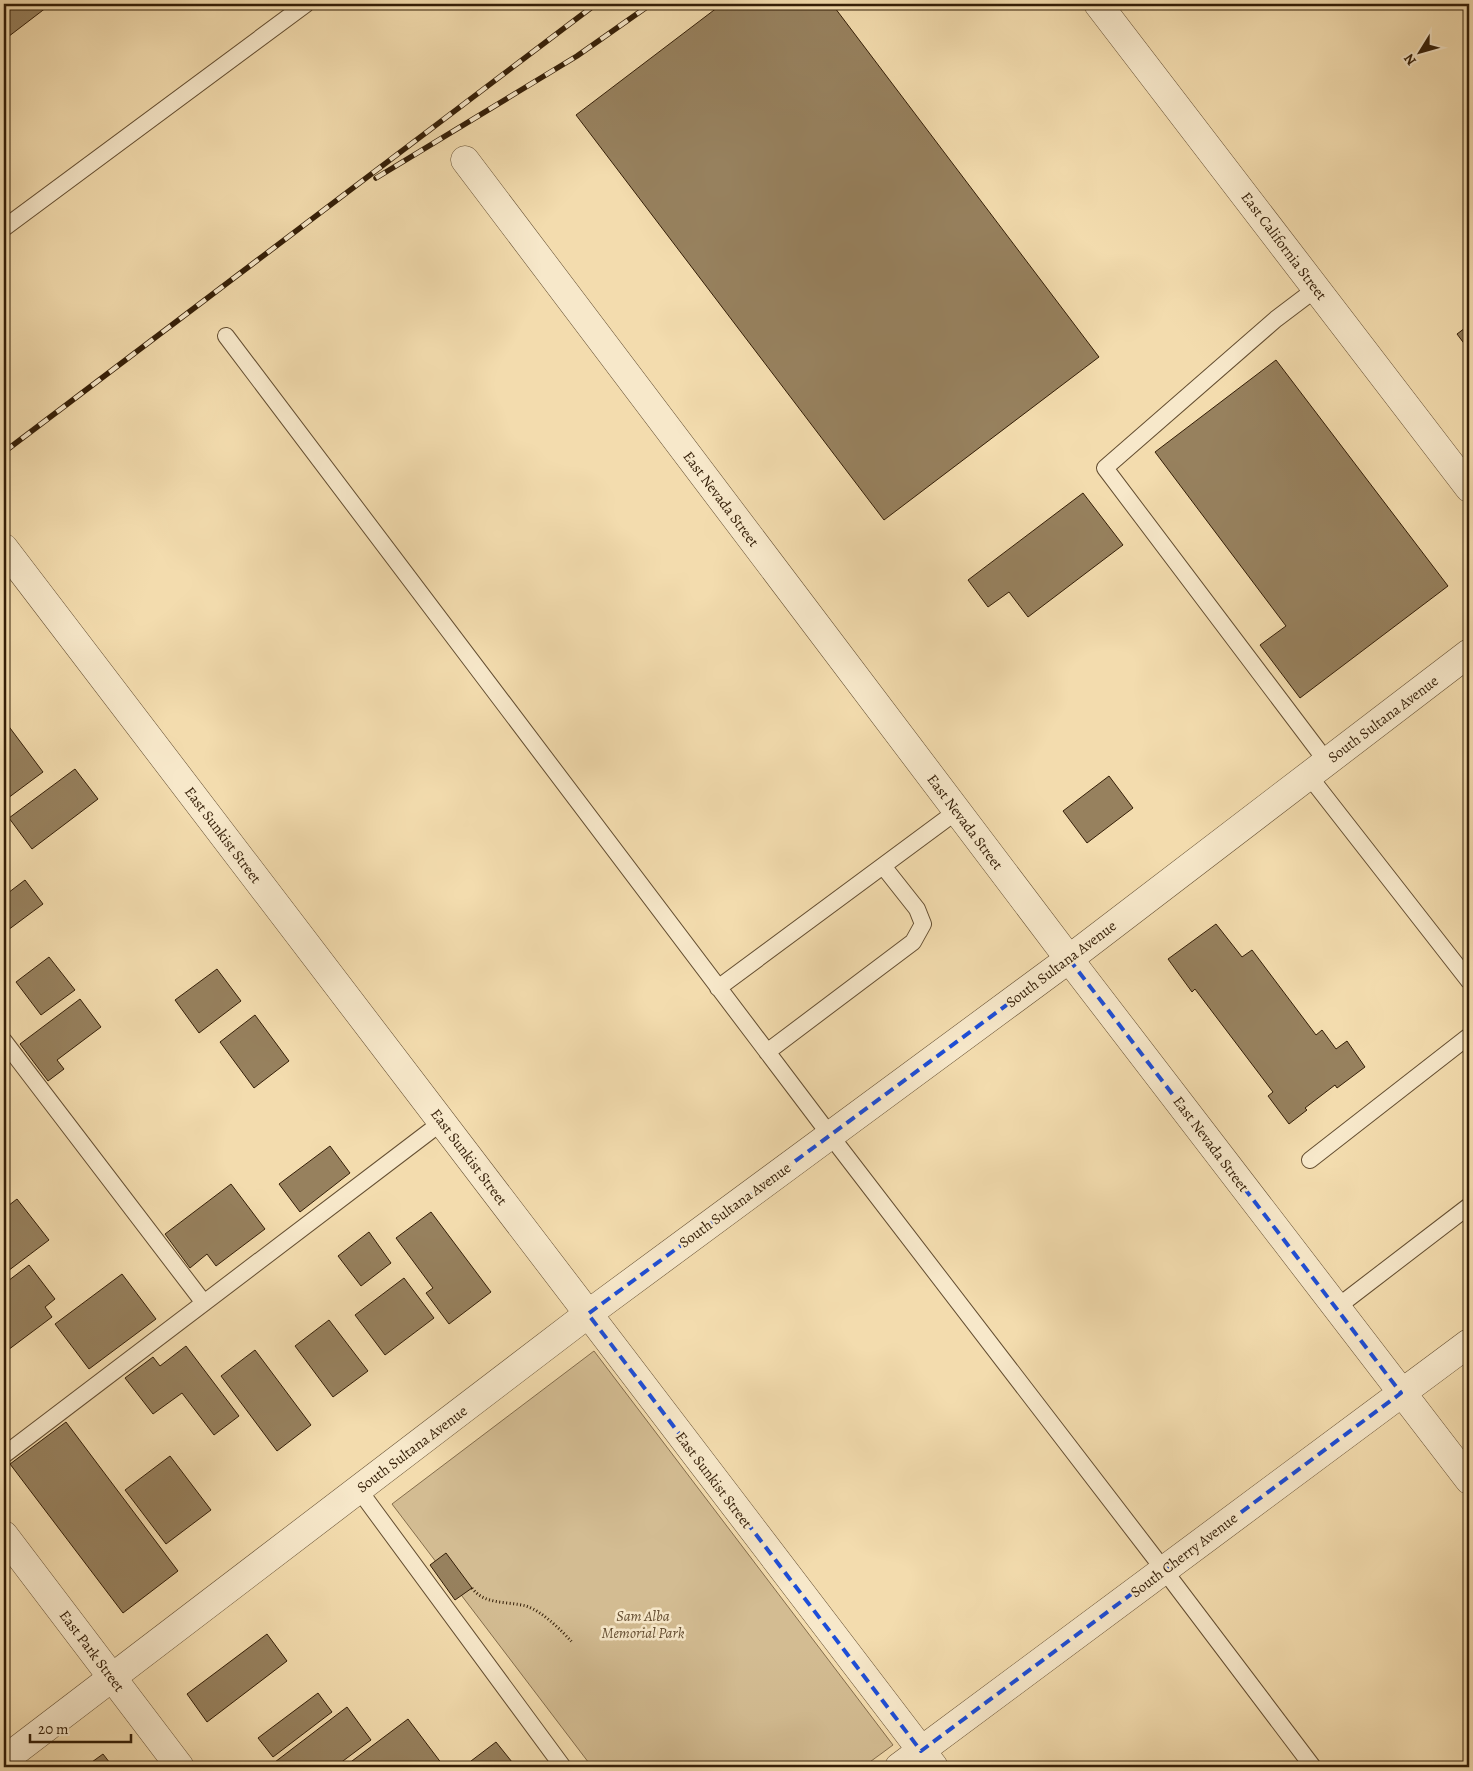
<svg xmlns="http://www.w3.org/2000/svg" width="1473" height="1771" viewBox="0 0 1473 1771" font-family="Alegreya,serif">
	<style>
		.green { fill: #d3bc92; stroke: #846d4c }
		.building { fill: #97815e; stroke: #341e07 }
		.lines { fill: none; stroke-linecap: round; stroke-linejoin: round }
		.service-casing { stroke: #644e31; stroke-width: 18 }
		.minor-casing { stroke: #644e31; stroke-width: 29 }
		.tertiary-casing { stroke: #644e31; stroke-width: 29 }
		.path { stroke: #341e07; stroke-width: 3; stroke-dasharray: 1 2.5; stroke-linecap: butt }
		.service { stroke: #f7e8ca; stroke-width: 16 }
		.minor { stroke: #f7e8ca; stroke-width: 28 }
		.tertiary { stroke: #f7e8ca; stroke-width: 28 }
		.rail-casing { stroke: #341e07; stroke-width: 5.5 }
		.rail { stroke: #f7e8ca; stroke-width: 4; stroke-dasharray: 11; stroke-linecap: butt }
		.marked { fill: none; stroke: #1d4ed8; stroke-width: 4; stroke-dasharray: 10 6; stroke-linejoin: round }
		.labels { text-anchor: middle; stroke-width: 5; stroke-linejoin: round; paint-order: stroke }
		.street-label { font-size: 15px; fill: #341e07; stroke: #f7e8ca }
		.park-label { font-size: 15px; font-style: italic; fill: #644d31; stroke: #f7e8ca }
	</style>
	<rect width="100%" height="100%" fill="#f3dcae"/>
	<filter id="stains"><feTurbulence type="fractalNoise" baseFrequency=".004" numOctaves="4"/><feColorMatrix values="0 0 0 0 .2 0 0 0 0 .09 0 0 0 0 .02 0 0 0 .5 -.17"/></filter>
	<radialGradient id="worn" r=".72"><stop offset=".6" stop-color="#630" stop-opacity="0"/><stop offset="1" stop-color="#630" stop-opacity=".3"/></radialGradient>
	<path class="green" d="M 594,1351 L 893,1745 L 863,1767 L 592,1767 L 392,1504 Z"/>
	<path class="building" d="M 4,4 L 51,4 L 4,40 Z
		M 722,4 L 832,4 L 1099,357 L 884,520 L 576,115 Z
		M 1469,325 L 1469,350 L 1457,334 Z
		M 1276,360 L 1448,586 L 1300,698 L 1260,645 L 1286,626 L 1155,452 Z
		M 1083,493 L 1123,545 L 1028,617 L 1009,592 L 988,607 L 968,580 Z
		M 4,720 L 43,772 L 4,801 Z
		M 75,769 L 98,799 L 32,849 L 9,818 Z
		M 1109,776 L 1133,808 L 1087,843 L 1063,811 Z
		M 25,880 L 43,904 L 4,933 L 4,896 Z
		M 1216,924 L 1242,957 L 1252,950 L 1316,1035 L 1322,1030 L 1336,1049 L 1347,1041 L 1365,1067 L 1337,1088 L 1335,1085 L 1305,1108 L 1307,1110 L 1289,1124 L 1268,1096 L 1273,1092 L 1195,989 L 1192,992 L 1168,959 Z
		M 49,957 L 75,990 L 41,1015 L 16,982 Z
		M 217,969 L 241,1001 L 199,1033 L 175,1000 Z
		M 80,999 L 101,1027 L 57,1060 L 64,1069 L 48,1081 L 20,1044 Z
		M 255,1015 L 289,1061 L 254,1088 L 220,1042 Z
		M 330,1146 L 350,1173 L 300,1212 L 279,1184 Z
		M 231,1184 L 265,1229 L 216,1266 L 207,1254 L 190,1268 L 165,1234 Z
		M 17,1199 L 49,1240 L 4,1274 L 4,1209 Z
		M 431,1212 L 491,1292 L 449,1324 L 426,1293 L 433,1288 L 396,1238 Z
		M 369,1232 L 391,1263 L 361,1286 L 338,1256 Z
		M 29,1265 L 55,1299 L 45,1307 L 52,1317 L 4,1353 L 4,1284 Z
		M 122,1274 L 156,1319 L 89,1369 L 55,1324 Z
		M 404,1278 L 434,1318 L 385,1355 L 355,1315 Z
		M 329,1320 L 368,1371 L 333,1397 L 295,1346 Z
		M 186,1346 L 239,1416 L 214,1435 L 182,1393 L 153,1414 L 125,1378 L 153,1357 L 160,1366 Z
		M 255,1350 L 311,1425 L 277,1451 L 221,1376 Z
		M 66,1422 L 178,1571 L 123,1613 L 10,1464 Z
		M 170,1456 L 211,1510 L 166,1544 L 125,1490 Z
		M 446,1553 L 472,1588 L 455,1600 L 430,1565 Z
		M 267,1634 L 287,1661 L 207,1722 L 187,1694 Z
		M 318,1693 L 332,1712 L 273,1757 L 258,1738 Z
		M 347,1707 L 371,1740 L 335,1767 L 279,1767 L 275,1762 Z
		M 408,1719 L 442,1764 L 437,1767 L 344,1767 Z
		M 496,1742 L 516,1767 L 476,1767 L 471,1761 Z
		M 103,1754 L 113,1767 L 85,1767 Z"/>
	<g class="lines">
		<defs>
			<path id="service" d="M 4,228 L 306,4
				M 1317,288 L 1276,319 L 1105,468 L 1327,762
				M 226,336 L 830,1135 L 1164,1570 L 1313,1767
				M 1309,776 L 1469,981
				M 718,988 L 957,811
				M 4,1041 L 204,1303
				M 767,1052 L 913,942 L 923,924 L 917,909 L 883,866
				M 1310,1160 L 1469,1036
				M 1336,1308 L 1469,1206
				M 4,1455 L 442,1122
				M 359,1490 L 563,1767"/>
			<path id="minor" d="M 1098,4 L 1469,488
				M 465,160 L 1069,959 L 1469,1480
				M 4,548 L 934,1767
				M 4,1535 L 180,1767
				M 899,1767 L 1469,1343"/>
			<path id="tertiary" d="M 4,1760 L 588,1314 L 1069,959 L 1469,653"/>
		</defs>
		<use href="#service" class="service-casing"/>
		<use href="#minor" class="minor-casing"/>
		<use href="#tertiary" class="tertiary-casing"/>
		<path class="path" d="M 472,1588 C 484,1605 507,1601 526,1606 C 542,1611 561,1630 572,1642
			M 763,1762 L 767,1767"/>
		<use href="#service" class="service"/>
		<use href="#minor" class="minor"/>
		<use href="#tertiary" class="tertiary"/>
		<defs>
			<path id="rail" d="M 376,178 L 577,56 L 651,4
				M 4,452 L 596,4"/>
		</defs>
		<use href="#rail" class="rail-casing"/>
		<use href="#rail" class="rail"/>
	</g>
	<path class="marked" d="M 1069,959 L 1401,1393 L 921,1751 L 588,1314 Z"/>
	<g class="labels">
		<g class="street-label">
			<text transform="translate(1284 246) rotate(53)" y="5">East California Street</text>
			<text transform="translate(721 499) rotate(53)" y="5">East Nevada Street</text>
			<text transform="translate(1383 719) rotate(-37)" y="5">South Sultana Avenue</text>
			<text transform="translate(965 822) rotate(53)" y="5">East Nevada Street</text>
			<text transform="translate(223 835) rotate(53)" y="5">East Sunkist Street</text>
			<text transform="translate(1061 964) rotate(-37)" y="5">South Sultana Avenue</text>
			<text transform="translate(1211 1144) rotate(53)" y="5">East Nevada Street</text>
			<text transform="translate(469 1157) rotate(53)" y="5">East Sunkist Street</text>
			<text transform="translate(735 1205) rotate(-36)" y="5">South Sultana Avenue</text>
			<text transform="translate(412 1449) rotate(-37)" y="5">South Sultana Avenue</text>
			<text transform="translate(714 1480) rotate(53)" y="5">East Sunkist Street</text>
			<text transform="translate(1184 1555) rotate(-37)" y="5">South Cherry Avenue</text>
			<text transform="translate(92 1651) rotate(53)" y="5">East Park Street</text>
		</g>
		<g class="park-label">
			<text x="643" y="1621">Sam Alba<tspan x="643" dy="17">Memorial Park</tspan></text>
		</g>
	</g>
	<rect width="1473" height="1771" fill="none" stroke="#f3dcae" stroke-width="20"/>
	<rect x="5" y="5" width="1463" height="1761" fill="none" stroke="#341e07" stroke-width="2.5"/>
	<rect x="10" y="10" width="1453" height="1751" fill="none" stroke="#341e07"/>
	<g transform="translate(1420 52) rotate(233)" stroke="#f7e8ca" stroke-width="4" paint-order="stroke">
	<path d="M0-4L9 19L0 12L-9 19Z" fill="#341e07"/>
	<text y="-8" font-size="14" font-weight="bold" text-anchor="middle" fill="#341e07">N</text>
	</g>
	<path d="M30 1734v8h101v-8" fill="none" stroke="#341e07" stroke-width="2.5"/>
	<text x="38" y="1734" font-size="15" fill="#341e07" stroke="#f7e8ca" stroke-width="4" paint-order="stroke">20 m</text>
	<rect width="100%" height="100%" filter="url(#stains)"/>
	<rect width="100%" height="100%" fill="url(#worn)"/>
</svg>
